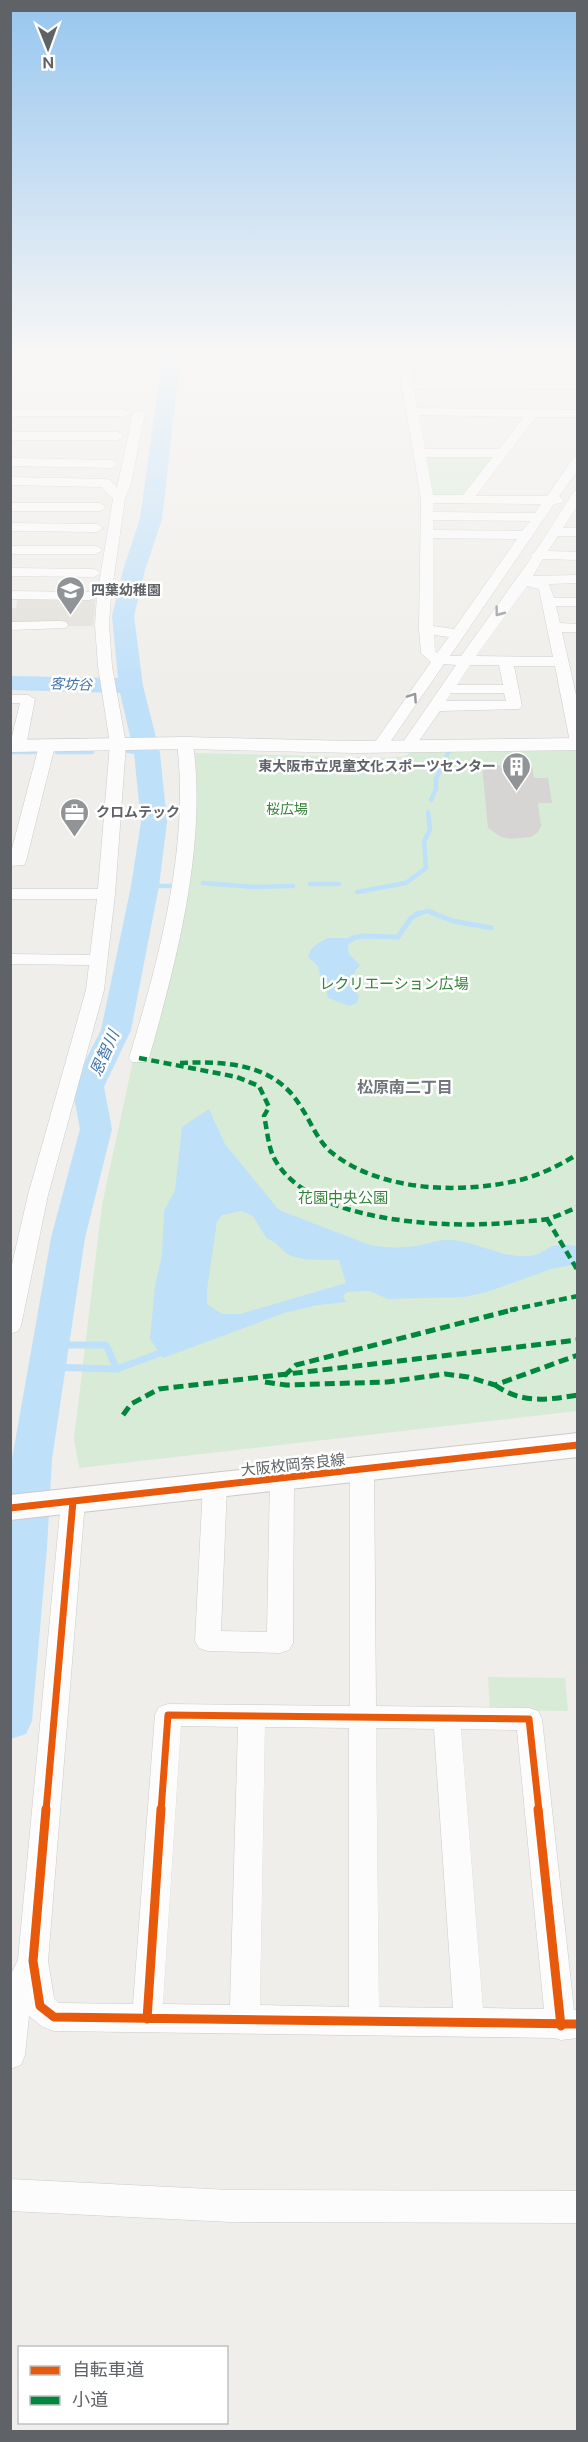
<svg xmlns="http://www.w3.org/2000/svg" width="588" height="2442" viewBox="0 0 588 2442" font-family="'DM Sans','Noto Sans JP',sans-serif">
	<style>
		.education { fill: #e2e0da }
		.green { fill: #d8ebd6 }
		.water { fill: #bfe0f9; fill-rule: evenodd }
		.lines { fill: none; stroke-linecap: round; stroke-linejoin: round }
		.stream-far2 { stroke: #bfe0f9; stroke-width: 4.5 }
		.stream-far1 { stroke: #bfe0f9; stroke-width: 5 }
		.stream { stroke: #bfe0f9; stroke-width: 7 }
		.river { fill: #bfe0f9; fill-rule: evenodd }
		.building { fill: #d6d5d3 }
		.minor-casing { stroke: #cbcccc; stroke-width: 1 }
		.tertiary-casing { stroke: #cbcccc; stroke-width: 1 }
		.secondary-casing { stroke: #cacacb; stroke-width: 2 }
		.minor { fill: #fdfcfc; fill-rule: evenodd }
		.tertiary { fill: #fdfcfc; fill-rule: evenodd }
		.secondary { fill: #fdfcfc; fill-rule: evenodd }
		.quiet-far1 { stroke: #00873e; stroke-width: 4.5; stroke-dasharray: 8 4.5; stroke-linecap: butt }
		.quiet { stroke: #00873e; stroke-width: 5; stroke-dasharray: 10 5; stroke-linecap: butt }
		.cycleway-far1-casing { stroke: #fff; stroke-width: 10 }
		.cycleway-casing { stroke: #fff; stroke-width: 13 }
		.cycleway-far1 { stroke: #e8590c; stroke-width: 7 }
		.cycleway { stroke: #e8590c; stroke-width: 9 }
		.oneway { stroke: #96999c }
		.labels { text-anchor: middle; stroke-width: 5; stroke-linejoin: round; paint-order: stroke }
		.far-poi-label { font-size: 14px; font-weight: bold; fill: #5f6368; stroke: #fff; text-anchor: start }
		.far-water-label { font-size: 14px; font-style: italic; fill: #4174aa; stroke: #fff }
		.far-park-label { font-size: 14px; fill: #348238; stroke: #fff }
		.park-label { font-size: 15px; fill: #348238; stroke: #fff }
		.street-label { font-size: 15px; fill: #5f6368; stroke: #fff }
		.water-label { font-size: 16px; font-style: italic; fill: #4174aa; stroke: #fff }
		.neighbourhood-label { font-size: 16px; font-weight: bold; fill: #70757a; stroke: #fff }
	</style>
	<rect width="100%" height="100%" fill="#efeeea"/>
	<path class="education" d="M 96,596 L 93,626 L 67,626 L 67,623 L 11,623 L 10,608 L 16,608 L 18,597 Z"/>
	<path class="green" d="M 426,456 L 495,456 L 466,495 L 433,496 Z
		M 577,747 L 577,1411 L 79,1468 L 74,1439 L 102,1205 L 139,1033 L 153,1033 L 194,753 L 387,758 L 406,756 L 416,748 Z
		M 488,1677 L 565,1678 L 568,1711 L 490,1710 Z"/>
	<path class="water" d="M 328,938 L 352,938 L 354,941 L 348,945 L 349,954 L 360,965 L 352,976 L 350,984 L 359,996 L 357,1003 L 349,1006 L 328,998 C 326,985 319,978 318,966 L 308,957 C 311,946 318,943 328,938 Z
		M 209,1109 L 225,1144 L 278,1209 L 289,1214 L 370,1245 C 386,1248 400,1248 416,1246 C 429,1244 439,1239 452,1240 C 479,1242 499,1258 529,1256 C 538,1255 543,1251 550,1247 C 556,1244 571,1245 577,1246 L 577,1264 L 551,1269 L 487,1292 L 464,1297 L 388,1299 L 369,1291 L 347,1292 L 343,1296 L 346,1302 L 318,1305 L 284,1313 L 163,1358 L 150,1339 L 155,1286 L 162,1255 L 164,1211 L 175,1190 L 182,1127 ZM 241,1211 L 253,1216 L 267,1239 C 277,1241 278,1247 286,1253 C 299,1262 324,1259 339,1260 L 346,1283 L 240,1314 L 222,1314 L 207,1304 L 207,1290 L 217,1221 L 222,1215 Z"/>
	<g class="lines">
		<path class="stream-far2" d="M 128,751 L 147,753
			M 11,752 L 35,752
			M 57,752 L 92,752
			M 431,800 L 436,789 L 436,779 L 450,749 L 455,749
			M 203,883 L 254,887 L 293,886
			M 310,884 L 339,884
			M 145,886 L 172,886
			M 357,892 L 406,883 L 426,868 L 424,841 L 430,830 L 428,812
			M 416,914 L 428,911 L 436,914"/>
		<path class="stream-far1" d="M 432,913 L 453,921 L 491,928
			M 352,938 L 363,936 L 398,937 L 411,918 L 420,913"/>
		<path class="stream" d="M 50,1345 L 106,1345 L 117,1369
			M 46,1367 L 117,1369 L 160,1353"/>
		<path class="river" d="M 163,352 L 181,352 L 162,519 L 145,570 L 134,616 L 143,686 L 160,753 L 167,822 L 159,886 L 131,1030 L 104,1087 L 112,1129 L 85,1238 L 52,1459 L 47,1548 L 32,1721 L 26,1734 L 10,1739 L 12,1459 L 51,1238 L 80,1129 L 72,1087 L 101,1030 L 131,886 L 141,822 L 134,753 L 120,693 L 10,690 L 10,676 L 118,678 L 112,616 L 123,570 L 140,519 Z"/>
	</g>
	<path class="building" d="M 482,765 L 532,766 L 534,778 L 548,778 L 552,803 L 538,803 L 541,826 L 538,832 L 531,837 L 511,839 L 501,837 L 488,828 Z"/>
	<g class="lines">
		<defs>
			<path id="minor" d="M 424,357 L 578,357 L 578,363 L 426,363 L 411,370 L 413,383 L 578,382 L 578,388 L 414,389 L 417,408 L 578,410 L 578,417 L 536,417 L 476,496 L 547,496 L 574,457 L 578,456 L 578,470 L 559,496 L 564,500 L 562,503 L 554,504 L 450,656 L 461,656 L 532,557 L 530,555 L 535,552 L 574,491 L 578,490 L 578,505 L 563,528 L 578,528 L 578,536 L 558,536 L 548,551 L 578,552 L 578,560 L 543,559 L 533,576 L 578,575 L 578,583 L 549,584 L 554,598 L 578,598 L 578,606 L 556,606 L 560,623 L 578,624 L 578,632 L 562,632 L 578,704 L 578,747 L 570,742 L 555,666 L 514,666 L 522,706 L 519,709 L 440,711 L 414,748 L 404,748 L 401,745 L 456,665 L 444,664 L 386,748 L 381,750 L 373,745 L 431,662 L 421,653 L 419,629 L 421,499 L 399,368 ZM 419,415 L 524,417 L 499,449 L 425,449 ZM 426,457 L 493,457 L 463,495 L 433,495 ZM 433,503 L 541,504 L 535,513 L 433,512 ZM 433,520 L 530,521 L 522,531 L 433,530 ZM 433,538 L 517,539 L 454,629 L 433,626 ZM 527,586 L 539,589 L 553,657 L 476,656 ZM 434,635 L 449,637 L 437,653 L 435,651 ZM 470,665 L 499,665 L 503,685 L 457,685 ZM 451,693 L 504,693 L 506,701 L 446,701 Z
				M 10,410 L 125,410 L 131,413 L 125,416 L 10,416 Z
				M 139,410 L 145,413 L 131,484 L 125,499 L 111,596 L 109,625 L 112,666 L 126,744 L 115,894 L 104,990 L 48,1195 L 21,1326 L 18,1331 L 10,1334 L 10,1273 L 28,1195 L 86,990 L 89,965 L 10,964 L 10,954 L 90,955 L 97,899 L 10,899 L 10,889 L 98,889 L 110,744 L 98,666 L 95,625 L 97,596 L 113,499 L 102,487 L 10,485 L 10,477 L 106,479 L 110,480 L 117,488 L 133,413 Z
				M 10,432 L 118,432 L 124,436 L 118,440 L 10,440 Z
				M 10,458 L 112,460 L 118,464 L 112,468 L 10,466 Z
				M 10,503 L 100,503 L 106,507 L 100,511 L 10,511 Z
				M 10,523 L 97,524 L 103,528 L 97,532 L 10,531 Z
				M 10,546 L 96,546 L 103,550 L 96,554 L 10,554 Z
				M 10,568 L 94,569 L 101,573 L 94,577 L 10,576 Z
				M 10,591 L 90,592 L 97,596 L 90,600 L 10,599 Z
				M 61,621 L 66,622 L 68,625 L 66,628 L 10,630 L 10,622 Z
				M 10,695 L 28,695 L 35,699 L 26,746 L 18,751 L 13,749 L 10,745 L 20,703 L 10,703 Z
				M 185,738 L 193,743 C 207,845 177,960 149,1058 L 146,1062 L 132,1062 L 129,1058 C 159,960 190,845 177,743 Z
				M 47,741 L 55,746 L 26,861 L 24,865 L 10,866 L 10,856 L 39,746 Z
				M 362,1460 L 370,1463 L 374,1469 L 376,1706 L 529,1708 L 538,1711 L 542,1719 L 574,2010 L 578,2010 L 578,2038 L 561,2040 L 555,2038 L 54,2031 L 43,2027 L 29,2016 L 25,2055 L 21,2065 L 10,2069 L 10,1976 L 18,1960 L 61,1501 L 64,1495 L 73,1492 L 82,1495 L 85,1501 L 48,1961 L 54,1998 L 59,2003 L 133,2004 L 155,1715 L 159,1707 L 168,1704 L 350,1706 L 350,1469 L 354,1463 ZM 181,1726 L 238,1727 L 230,2005 L 163,2004 ZM 265,1727 L 349,1728 L 349,2007 L 260,2005 ZM 376,1728 L 434,1729 L 453,2008 L 379,2007 ZM 461,1729 L 517,1730 L 544,2009 L 483,2008 Z
				M 282,1469 L 290,1472 L 294,1478 L 293,1643 L 289,1650 L 280,1653 L 208,1651 L 199,1648 L 195,1641 L 203,1485 L 206,1479 L 215,1476 L 224,1479 L 227,1485 L 221,1631 L 267,1632 L 270,1478 L 274,1472 Z
				M 10,2179 L 230,2190 L 578,2191 L 578,2223 L 230,2222 L 10,2211 Z"/>
			<path id="tertiary" d="M 185,737 L 354,741 L 578,738 L 578,750 L 354,753 L 185,749 L 10,752 L 10,740 Z"/>
			<path id="secondary" d="M 578,1433 L 578,1457 L 10,1520 L 10,1495 Z"/>
		</defs>
		<use href="#minor" class="minor-casing"/>
		<use href="#tertiary" class="tertiary-casing"/>
		<use href="#secondary" class="secondary-casing"/>
		<use href="#minor" class="minor"/>
		<use href="#tertiary" class="tertiary"/>
		<use href="#secondary" class="secondary"/>
		<path class="quiet-far1" d="M 139,1058 L 237,1077 L 259,1086 L 269,1107 L 264,1116 C 267,1128 268,1145 273,1156 C 306,1225 452,1229 517,1222 C 527,1221 538,1221 548,1219 C 558,1216 568,1211 578,1207
			M 180,1063 C 226,1061 275,1063 301,1107 C 311,1122 317,1140 331,1152 C 380,1192 461,1194 520,1180 C 540,1175 560,1165 578,1154
			M 547,1219 L 578,1271
			M 510,1310 L 578,1296"/>
		<path class="quiet" d="M 284,1376 L 296,1365 L 516,1309
			M 265,1382 L 286,1385 L 387,1382 L 445,1374 L 468,1377 L 495,1385 L 578,1355
			M 495,1385 C 522,1404 547,1400 578,1395
			M 123,1415 L 131,1404 L 159,1389 L 578,1340"/>
		<defs>
			<path id="cycleway-far1" d="M 10,1508 L 578,1445
				M 46,1811 L 73,1501
				M 161,1811 L 168,1715 L 529,1719 L 539,1811"/>
			<path id="cycleway" d="M 46,1809 L 33,1961 L 40,2006 L 54,2017 L 578,2024
				M 538,1809 L 561,2026
				M 147,2019 L 161,1809"/>
		</defs>
		<use href="#cycleway-far1" class="cycleway-far1-casing"/>
		<use href="#cycleway" class="cycleway-casing"/>
		<use href="#cycleway-far1" class="cycleway-far1"/>
		<use href="#cycleway" class="cycleway"/>
	</g>
	<defs><path id="oneway-chevron" d="M-2-3.5L2.5 0L-2 3.5" fill="none" stroke-width="1.6" stroke-linecap="round" stroke-linejoin="round" transform="scale(1.5)"/></defs>
	<g class="oneway">
		<use href="#oneway-chevron" transform="translate(499 612) rotate(127)"/>
		<use href="#oneway-chevron" transform="translate(413 697) rotate(-56)"/>
	</g>
	<linearGradient id="sky" x2="0" y2="1"><stop stop-color="#97c6ef"/><stop offset="0.51" stop-color="#f8f7f6"/><stop offset="1" stop-color="#f8f7f6" stop-opacity="0"/></linearGradient>
	<rect width="588" height="694" fill="url(#sky)"/>
	<defs>
		<symbol id="school-pin" viewBox="-11 -11 22 30"><path d="M0 17L-7.5 6A9.5 9.5 0 1 1 7.5 6Z" fill="#919496" stroke="#fff"/><path d="M0-5L7-2L0 1L-7-2ZM-4 1L0 2.5L4 1V4Q0 6-4 4Z" fill="#fff"/></symbol>
		<symbol id="building-pin" viewBox="-11 -11 22 30"><path d="M0 17L-7.5 6A9.5 9.5 0 1 1 7.5 6Z" fill="#919496" stroke="#fff"/><path d="M-4-6H4V6H1V3H-1V6H-4ZM-2.5-4.3h1.7v1.8h-1.7ZM.8-4.3h1.7v1.8H.8ZM-2.5-1h1.7V.8h-1.7ZM.8-1h1.7V.8H.8Z" fill="#fff"/></symbol>
		<symbol id="office-pin" viewBox="-11 -11 22 30"><path d="M0 17L-7.5 6A9.5 9.5 0 1 1 7.5 6Z" fill="#919496" stroke="#fff"/><path d="M-6-3h4V-5.5h4V-3h4V5H-6ZM-1-4.5V-3h2v-1.5ZM-6 0V1H6V0Z" fill="#fff"/></symbol>
	</defs>
	<g fill-rule="evenodd">
		<use href="#school-pin" x="54" y="574" width="33" height="45"/>
		<use href="#building-pin" x="500" y="750" width="33" height="45"/>
		<use href="#office-pin" x="58" y="796" width="33" height="45"/>
	</g>
	<g class="labels">
		<g class="far-poi-label">
			<text x="91" y="595">四葉幼稚園</text>
			<text x="496" y="771" text-anchor="end">東大阪市立児童文化スポーツセンター</text>
			<text x="96" y="817">クロムテック</text>
		</g>
		<g class="far-water-label">
			<text transform="translate(71 684) rotate(2)" y="5">客坊谷</text>
		</g>
		<g class="far-park-label">
			<text x="287" y="814">桜広場</text>
		</g>
		<g class="park-label">
			<text x="394" y="989">レクリエーション広場</text>
			<text x="343" y="1203">花園中央公園</text>
		</g>
		<g class="street-label">
			<text transform="translate(293 1465) rotate(-6)" y="5">大阪枚岡奈良線</text>
		</g>
		<g class="water-label">
			<text transform="translate(104 1053) rotate(-66)" y="6">恩智川</text>
		</g>
		<g class="neighbourhood-label">
			<text x="405" y="1093">松原南二丁目</text>
		</g>
	</g>
	<rect width="588" height="2442" fill="none" stroke="#5f6368" stroke-width="24"/>
	<rect x="18" y="2346" width="210" height="78" fill="#ffffff" stroke="#bfc1c3" stroke-width="1.5"/>
	<rect x="30" y="2366" width="30" height="9" fill="#e8590c" stroke="#bfc1c3" stroke-width="1.5"/>
	<text x="72" y="2376" font-size="18" fill="#5f6368">自転車道</text>
	<rect x="30" y="2396" width="30" height="9" fill="#00873e" stroke="#bfc1c3" stroke-width="1.5"/>
	<text x="72" y="2406" font-size="18" fill="#5f6368">小道</text>
	<g transform="translate(48 48) rotate(179)" stroke="#ffffff" stroke-width="4.5" paint-order="stroke">
	<path d="M0-4.5L10 22L0 15L-10 22Z" fill="#5f6368"/>
	<text y="-9" font-size="16" font-weight="bold" text-anchor="middle" fill="#5f6368">N</text>
	</g>
</svg>
